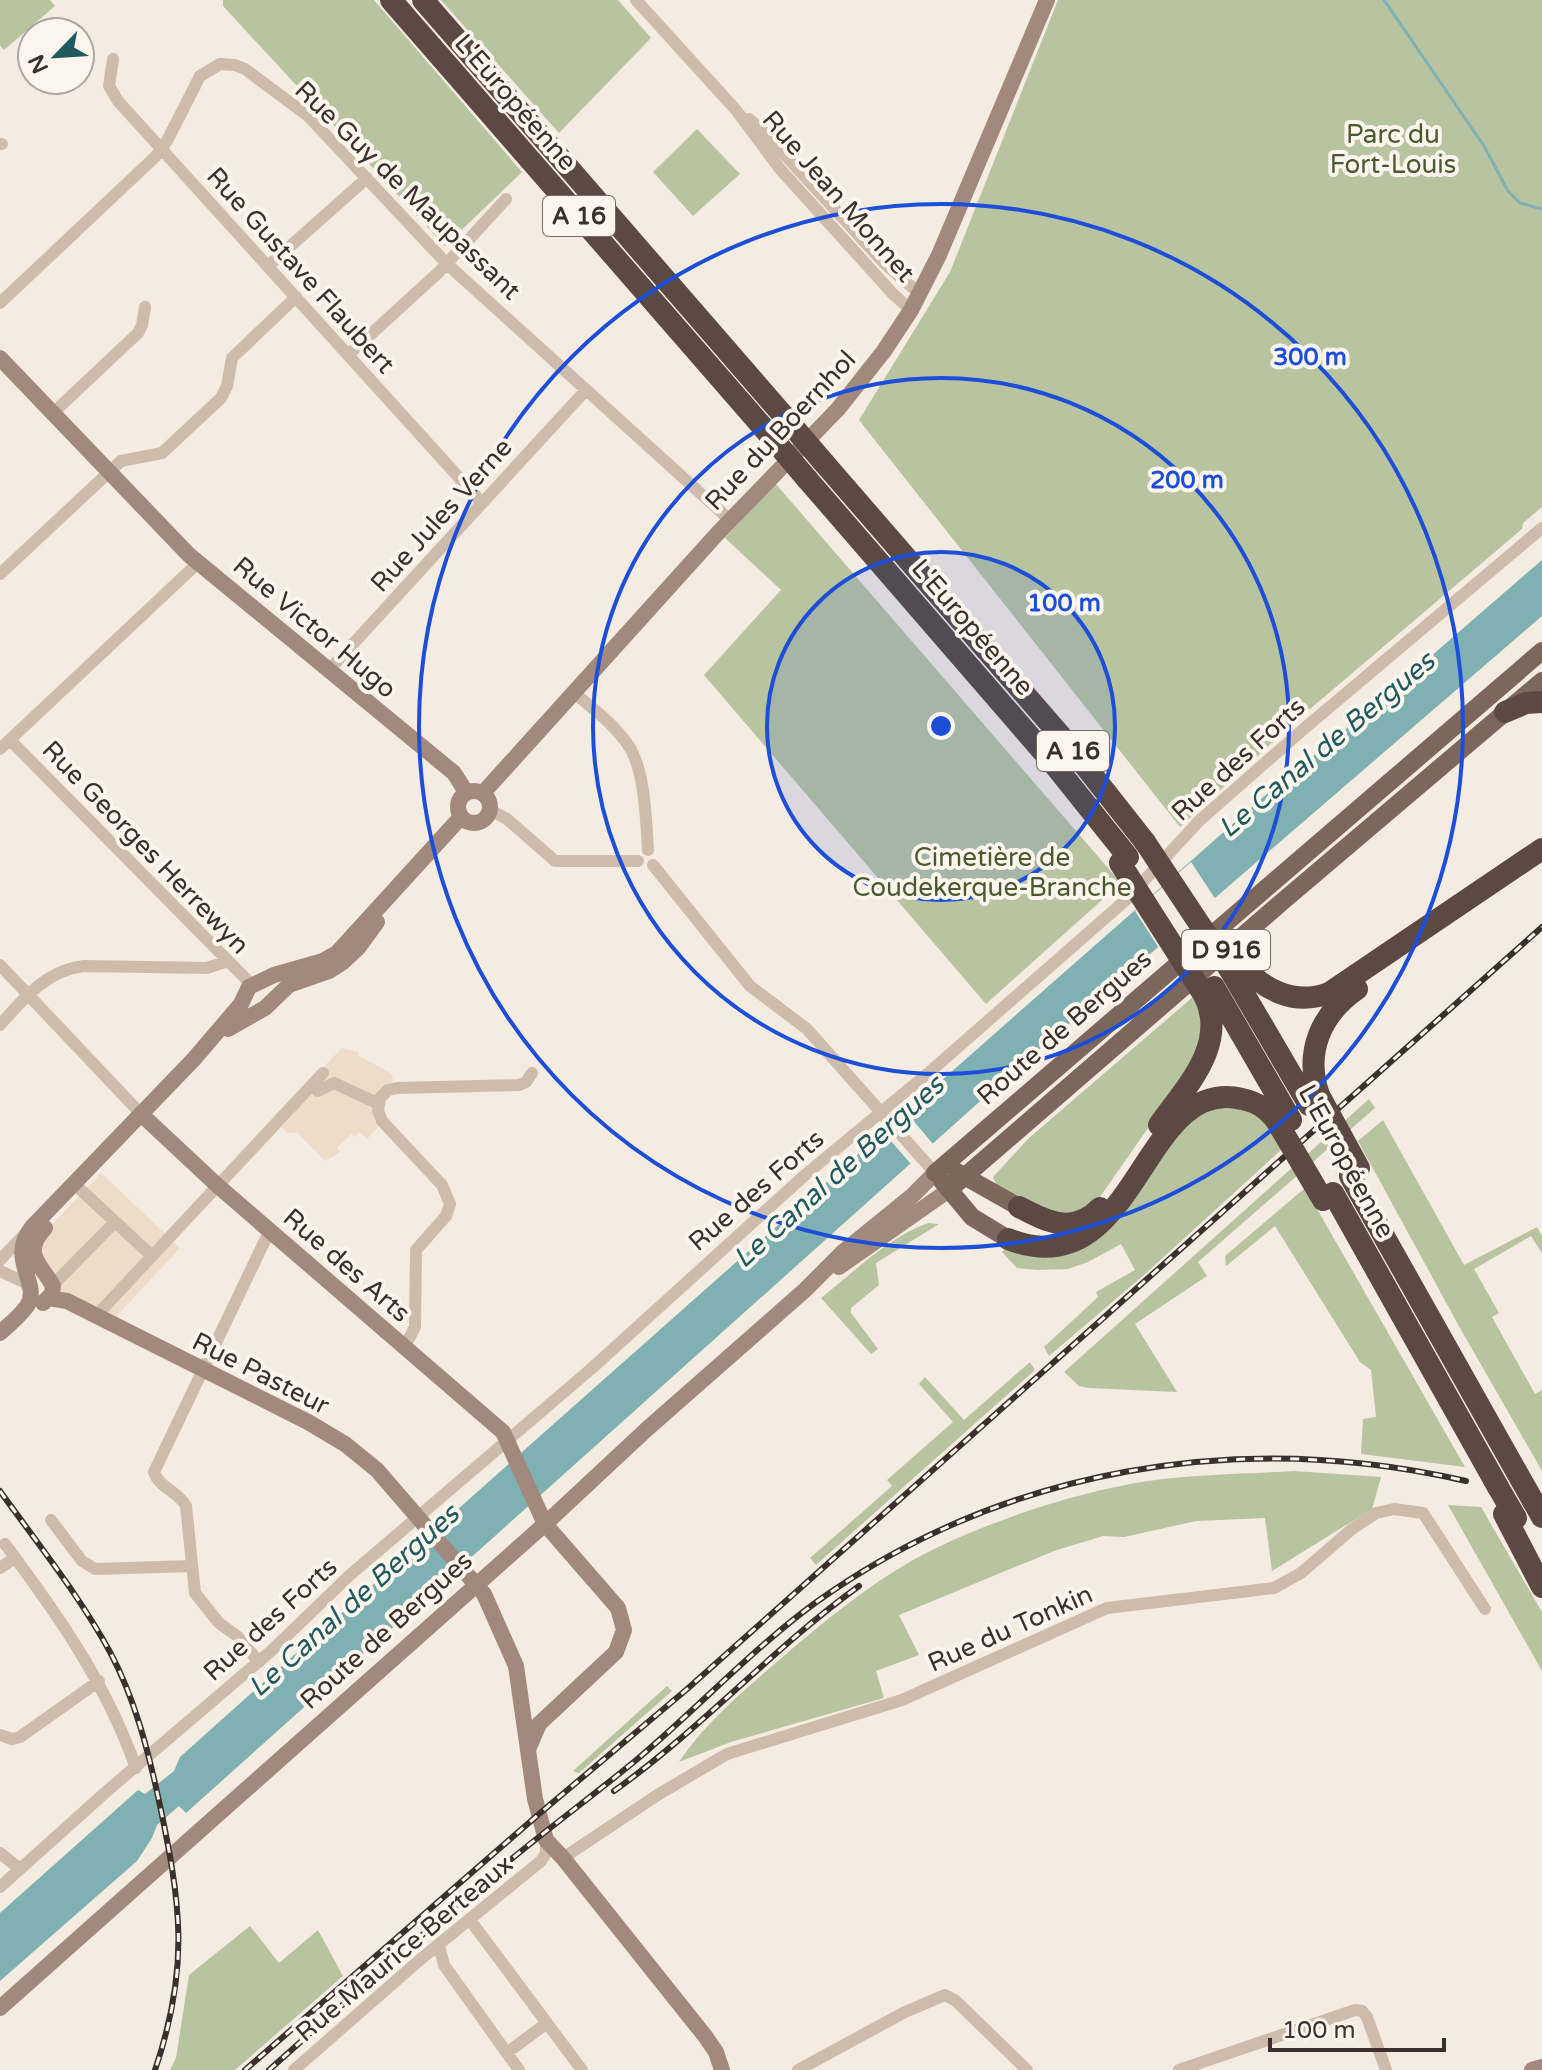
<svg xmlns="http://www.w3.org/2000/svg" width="1542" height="2070" viewBox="0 0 1542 2070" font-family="'Varela Round',sans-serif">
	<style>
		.green { fill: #b8c4a0 }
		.plaza { fill: #ecdcc8 }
		.water { fill: #7fb0b2 }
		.pier { fill: #f4ebe1 }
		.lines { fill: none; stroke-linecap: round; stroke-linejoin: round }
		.stream { stroke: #7fb0b2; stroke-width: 3 }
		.street { stroke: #cdbbac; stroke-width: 12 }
		.secondary { stroke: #a18a7d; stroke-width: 16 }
		.primary { stroke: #7d675c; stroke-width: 18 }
		.highway { stroke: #5c4a42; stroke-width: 22 }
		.rail-casing { stroke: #3b302b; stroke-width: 6 }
		.rail { stroke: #fbf5ee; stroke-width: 3; stroke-dasharray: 9; stroke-linecap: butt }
		.highway-bridge { stroke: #5c4a42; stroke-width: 22 }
		.ring { fill: none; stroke: #1d4ed8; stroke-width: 4 }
		.labels { text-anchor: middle; stroke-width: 8; stroke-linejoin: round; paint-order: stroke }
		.shield { fill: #fbf5ee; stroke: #756b66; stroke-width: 2 }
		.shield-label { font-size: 24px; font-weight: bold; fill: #3b302b }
		.street-label { font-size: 26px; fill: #3b302b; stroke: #fbf5ee }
		.park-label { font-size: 26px; fill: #4a5a2e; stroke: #fbf5ee }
		.water-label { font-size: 28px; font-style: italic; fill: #1f5a5e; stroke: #fbf5ee }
		.centre { fill: #1d4ed8; stroke: #fbf5ee; stroke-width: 4 }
		.ring-label { font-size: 24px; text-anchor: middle; font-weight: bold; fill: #1d4ed8; stroke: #fbf5ee; stroke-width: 8; stroke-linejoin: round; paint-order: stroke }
	</style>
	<rect width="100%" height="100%" fill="#f4ebe1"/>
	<path class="green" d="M 0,0 L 50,0 L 55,6 L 4,50 L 0,45 Z
		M 223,0 L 374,0 L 522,172 L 445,246 L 223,6 Z
		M 441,0 L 618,0 L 651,38 L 559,133 Z
		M 1058,0 L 1542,0 L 1542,507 L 1523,523 L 1522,529 L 1310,709 L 1304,708 L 1290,721 L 1289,727 L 1180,827 L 859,420 L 950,272 Z
		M 697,129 L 740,174 L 693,216 L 653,172 Z
		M 775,483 L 1121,883 L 986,1004 L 704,675 L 781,590 L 725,538 Z
		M 1194,996 L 1205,1013 L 1203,1031 L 1192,1065 L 1095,1204 C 1052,1228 1035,1208 997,1186 L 993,1177 L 1029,1138 Z
		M 1369,1099 L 1375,1108 L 1198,1262 L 1207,1276 L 1135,1324 L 1177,1392 L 1089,1388 L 1079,1386 L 1064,1372 Z
		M 1238,1107 L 1268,1121 L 1282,1149 L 1144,1275 L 1049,1356 L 1044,1347 L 1098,1297 L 1096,1292 L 1135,1270 L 1121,1244 L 1088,1262 L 1068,1269 L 1038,1270 L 1017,1268 L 1002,1252 L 1005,1249 L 1048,1255 L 1164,1151 L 1203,1109 Z
		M 1383,1120 L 1464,1265 L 1537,1227 L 1542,1236 L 1542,1253 L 1531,1236 L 1474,1269 L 1499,1313 L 1492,1317 L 1535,1394 L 1542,1390 L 1542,1471 L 1460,1328 L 1358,1141 Z
		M 1305,1188 L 1465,1467 L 1361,1454 L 1363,1419 L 1376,1417 L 1371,1370 L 1360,1362 L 1275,1226 L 1226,1266 L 1225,1256 Z
		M 928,1223 L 939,1224 L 876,1263 L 879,1285 L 851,1308 L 851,1313 L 878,1349 L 871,1354 L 821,1298 C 854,1272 887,1238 928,1223 Z
		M 1030,1362 L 1035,1370 L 816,1565 L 810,1558 L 892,1486 L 887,1480 L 953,1422 L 919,1384 L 925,1377 L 964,1420 Z
		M 1294,1471 L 1381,1477 L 1372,1509 L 1272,1571 L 1265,1518 L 1196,1521 L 1124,1537 L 1103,1536 L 1054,1551 L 899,1615 L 919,1655 L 876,1671 L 884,1698 L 731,1742 L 679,1762 C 707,1720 748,1687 786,1654 C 825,1621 867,1586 913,1560 C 979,1524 1074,1492 1148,1481 C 1196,1474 1246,1474 1294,1471 Z
		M 1448,1505 L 1481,1507 L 1542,1612 L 1542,1671 Z
		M 667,1686 L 672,1691 L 579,1773 L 573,1771 Z
		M 250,1926 L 279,1963 L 318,1930 L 343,1976 L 235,2070 L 170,2070 L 176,2058 L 189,1975 Z"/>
	<path class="plaza" d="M 342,1048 L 358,1052 L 359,1056 L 392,1074 L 393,1082 L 381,1088 L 373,1100 L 373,1117 L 378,1127 L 367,1139 L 360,1132 L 355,1137 L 351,1134 L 337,1148 L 340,1152 L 325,1161 L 297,1132 L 287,1133 L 282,1127 L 294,1114 L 292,1112 L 273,1119 Z
		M 101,1173 L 180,1248 L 113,1320 L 64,1294 L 40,1259 L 44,1233 Z"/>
	<path class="water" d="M 1542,560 L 1542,616 L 997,1086 L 186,1813 L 179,1806 L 157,1825 L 152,1838 L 137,1861 L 0,1981 L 0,1913 L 138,1790 L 145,1794 L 174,1771 L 180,1757 C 541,1434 904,1113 1268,793 L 1369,710 Z"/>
	<path class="pier" d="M 1191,862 L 1216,900 L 1159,948 L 1135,911 Z
		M 906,1112 L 933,1144 L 911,1164 L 883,1132 Z"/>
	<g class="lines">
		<path class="stream" d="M 1384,0 L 1484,146 L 1508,191 L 1520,203 L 1542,209"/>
		<path class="street" d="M 636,0 L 736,110 L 780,169 L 893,294 L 911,310
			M 113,59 L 109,86 L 118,101 L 482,503
			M 749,119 L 763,131 L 885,264 L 920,294
			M 0,144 L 2,144
			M 268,266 L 367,178
			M 0,303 L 155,157 L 167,141 L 200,76 L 220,64 L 235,65 L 245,69 L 308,116 L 447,264 L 730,520
			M 348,355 L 439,272 L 506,199
			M 52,414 L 138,333 L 142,325 L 145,307
			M 0,574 L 121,461 L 162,453 L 221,398 L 227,386 L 232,358 L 296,297
			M 329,670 L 586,390
			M 573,692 C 592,708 614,724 628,745 C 645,769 646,820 648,850
			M 10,740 L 252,985
			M 0,749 L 199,562
			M 490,810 L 507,819 L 555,861 L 638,861
			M 653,865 L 750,986 L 807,1029 L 935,1173
			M 0,965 L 142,1115
			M 0,1025 C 24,998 47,970 84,966 L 207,968 L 228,961
			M 312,1085 L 318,1091 L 334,1083 L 379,1104
			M 81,1190 L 152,1256
			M 0,1260 L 27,1232
			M 0,1271 L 24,1282 L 30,1289
			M 53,1285 L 115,1222
			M 96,1316 L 323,1073
			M 405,1346 L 415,1327 L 416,1250 L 446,1216 L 450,1204 L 442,1185 L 382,1121 L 378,1111 L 380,1098 L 388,1090 L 397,1088 L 519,1085 L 526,1082 L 532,1073
			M 51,1520 L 82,1561 L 95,1569 L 192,1566
			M 5,1544 C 58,1615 106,1683 136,1768
			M 0,1568 L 15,1558
			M 259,1662 L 237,1636 L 219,1623 L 195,1593 L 186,1506 C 178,1491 159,1488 154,1472 L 270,1230
			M 0,1735 L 12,1739 L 20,1737 L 99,1681
			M 0,1853 L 20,1869
			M 563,1858 L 659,1794 L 727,1754 L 902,1700 L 1107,1608 L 1274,1588 L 1301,1573 L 1352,1529 L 1376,1513 L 1394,1509 L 1423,1513 L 1485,1609
			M 0,1887 L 107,1791 L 270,1652 L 350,1575 L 591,1369 L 805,1175 L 933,1069 L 1127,899 L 1200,820 L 1306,727 L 1542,528
			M 470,1920 L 582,2070
			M 439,1946 L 444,1965 L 519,2070
			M 508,2052 L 547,2023
			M 294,2070 L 422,1958 L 541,1861 L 546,1853 L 546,1840
			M 798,2070 L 905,2012 L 945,1995 L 956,2001 L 1027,2070
			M 1179,2070 L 1355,2010 L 1362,2011 L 1367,2017 L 1386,2070"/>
		<path class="secondary" d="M 0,358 L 189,555 L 454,773 L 466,792
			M458 807a16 16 0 1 1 32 0a16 16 0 1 1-32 0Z
			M 483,793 L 717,534 L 838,409 L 884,351 L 911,310 L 939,255 L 1047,0
			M 228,1029 L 265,1008 L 289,985 L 329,971 L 343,962 L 358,948 L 377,922
			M 142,1115 L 218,1186 L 503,1432 L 545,1524 L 618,1608 L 624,1630 L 616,1652 L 539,1724 L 529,1747
			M 839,1267 L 949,1190
			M 49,1298 L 67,1301 L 308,1422 L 345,1444 L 377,1470 L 484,1594 L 516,1666 L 535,1799 L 546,1840 L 563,1858 L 705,2036 L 716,2052 L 722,2070
			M 43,1303 L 52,1294 L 53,1286 C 41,1264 21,1254 45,1228
			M 0,1333 C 9,1325 20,1316 27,1306 C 42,1283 6,1260 32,1227 L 194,1059 L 241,1004 L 249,987 L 274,975 L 323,961 L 337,953 L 461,817
			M 0,2008 L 545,1524 L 647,1429 L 805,1290 L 843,1252 L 912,1196 L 935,1173
			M 1532,2070 L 1542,2067"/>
		<path class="primary" d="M 957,1172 L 1019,1207
			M 935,1173 L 1542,651
			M 942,1181 L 972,1217 L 1008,1239
			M 949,1190 L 1283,901 L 1542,681"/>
		<path class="highway" d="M 391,0 L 767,432
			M 423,0 L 783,415
			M 825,464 L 1067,743 L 1145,842
			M 807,479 L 1052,762 L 1128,857
			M 1505,712 L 1526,703 L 1542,702
			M 1240,962 C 1262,990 1294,1006 1329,993 L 1542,849
			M 1230,970 L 1309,1105
			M 1214,987 L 1291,1120
			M 1319,1095 C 1304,1052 1321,1014 1357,989
			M 1159,1125 C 1186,1087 1229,1044 1204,995
			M 1350,1176 L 1533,1501
			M 1333,1193 L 1498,1487
			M 1019,1207 C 1047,1222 1074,1235 1100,1208
			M 1008,1239 C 1138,1290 1140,1074 1242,1099 C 1258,1102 1272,1112 1280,1127
			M 1504,1514 L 1542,1587"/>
		<defs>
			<path id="rail" d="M 0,1491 C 38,1544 79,1595 110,1652 C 135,1699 148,1750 159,1801 C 181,1904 190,1967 155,2070
				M 614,1791 C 701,1729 772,1649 859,1586
				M 245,2070 L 539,1814 L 686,1690 L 1542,927
				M 269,2070 C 344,2003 420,1936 497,1871 C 542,1833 590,1798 635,1761 C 696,1710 751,1650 815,1603 C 1005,1467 1240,1429 1466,1481"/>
		</defs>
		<use href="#rail" class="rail-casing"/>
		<use href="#rail" class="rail"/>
		<path class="highway-bridge" d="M 783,415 L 825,464
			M 767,432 L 807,479
			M 1145,842 L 1230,970
			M 1120,863 L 1204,995
			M 1319,1095 L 1359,1168
			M 1280,1127 L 1323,1200
			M 1498,1487 L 1516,1518
			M 1533,1501 L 1542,1517"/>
	</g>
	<circle cx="941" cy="726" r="174" fill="#1d4ed8" fill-opacity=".12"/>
	<g class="ring">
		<circle cx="941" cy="726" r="174"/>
		<circle cx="941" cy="726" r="348"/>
		<circle cx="941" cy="726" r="522"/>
	</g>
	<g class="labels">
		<g class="shield">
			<rect x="543" y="196" width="72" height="40" rx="6"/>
			<rect x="1037" y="731" width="72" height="40" rx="6"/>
			<rect x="1182" y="930" width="88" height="40" rx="6"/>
		</g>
		<g class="shield-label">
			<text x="579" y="224">A 16</text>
			<text x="1073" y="759">A 16</text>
			<text x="1226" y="958">D 916</text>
		</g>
		<g class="street-label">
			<text transform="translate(516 102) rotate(49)" y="9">L'Européenne</text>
			<text transform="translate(408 190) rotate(44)" y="9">Rue Guy de Maupassant</text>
			<text transform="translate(839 196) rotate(49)" y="9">Rue Jean Monnet</text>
			<text transform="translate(301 270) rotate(48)" y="9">Rue Gustave Flaubert</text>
			<text transform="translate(780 430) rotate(-47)" y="9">Rue du Boernhol</text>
			<text transform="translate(441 515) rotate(-48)" y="9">Rue Jules Verne</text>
			<text transform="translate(315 627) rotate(40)" y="9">Rue Victor Hugo</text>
			<text transform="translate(973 627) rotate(49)" y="9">L'Européenne</text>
			<text transform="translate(1238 759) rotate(-42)" y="9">Rue des Forts</text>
			<text transform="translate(146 847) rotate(46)" y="9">Rue Georges Herrewyn</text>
			<text transform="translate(1064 1027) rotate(-41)" y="9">Route de Bergues</text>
			<text transform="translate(1347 1161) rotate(61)" y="9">L'Européenne</text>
			<text transform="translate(756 1190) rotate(-41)" y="9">Rue des Forts</text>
			<text transform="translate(347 1265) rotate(41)" y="9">Rue des Arts</text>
			<text transform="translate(261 1373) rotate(27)" y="9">Rue Pasteur</text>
			<text transform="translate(270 1619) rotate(-42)" y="9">Rue des Forts</text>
			<text transform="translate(1010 1628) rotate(-24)" y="9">Rue du Tonkin</text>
			<text transform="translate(386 1630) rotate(-42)" y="9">Route de Bergues</text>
			<text transform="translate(404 1948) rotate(-40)" y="9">Rue Maurice Berteaux</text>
		</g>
		<g class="park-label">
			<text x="1393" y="143">Parc du<tspan x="1393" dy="30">Fort-Louis</tspan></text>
			<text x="992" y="866">Cimetière de<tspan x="992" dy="30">Coudekerque-Branche</tspan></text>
		</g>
		<g class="water-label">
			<text transform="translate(1326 744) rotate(-40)" y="10">Le Canal de Bergues</text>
			<text transform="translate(838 1171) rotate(-42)" y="10">Le Canal de Bergues</text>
			<text transform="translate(353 1600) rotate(-42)" y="10">Le Canal de Bergues</text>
		</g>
	</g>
	<circle cx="941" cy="726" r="12" class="centre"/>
	<g class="ring-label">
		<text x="1310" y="365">300 m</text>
		<text x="1187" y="488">200 m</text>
		<text x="1064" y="611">100 m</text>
	</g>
	<g transform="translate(56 56) rotate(245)"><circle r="38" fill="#fbf5ee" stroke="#aea6a0" stroke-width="2"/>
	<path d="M0-6L14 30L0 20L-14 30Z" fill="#1f5a5e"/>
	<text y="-12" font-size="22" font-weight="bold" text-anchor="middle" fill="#3b302b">N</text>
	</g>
	<path d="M1270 2038v12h174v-12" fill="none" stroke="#3b302b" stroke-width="4"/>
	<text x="1282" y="2038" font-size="24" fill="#3b302b" stroke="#fbf5ee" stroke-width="6" paint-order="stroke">100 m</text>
</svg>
